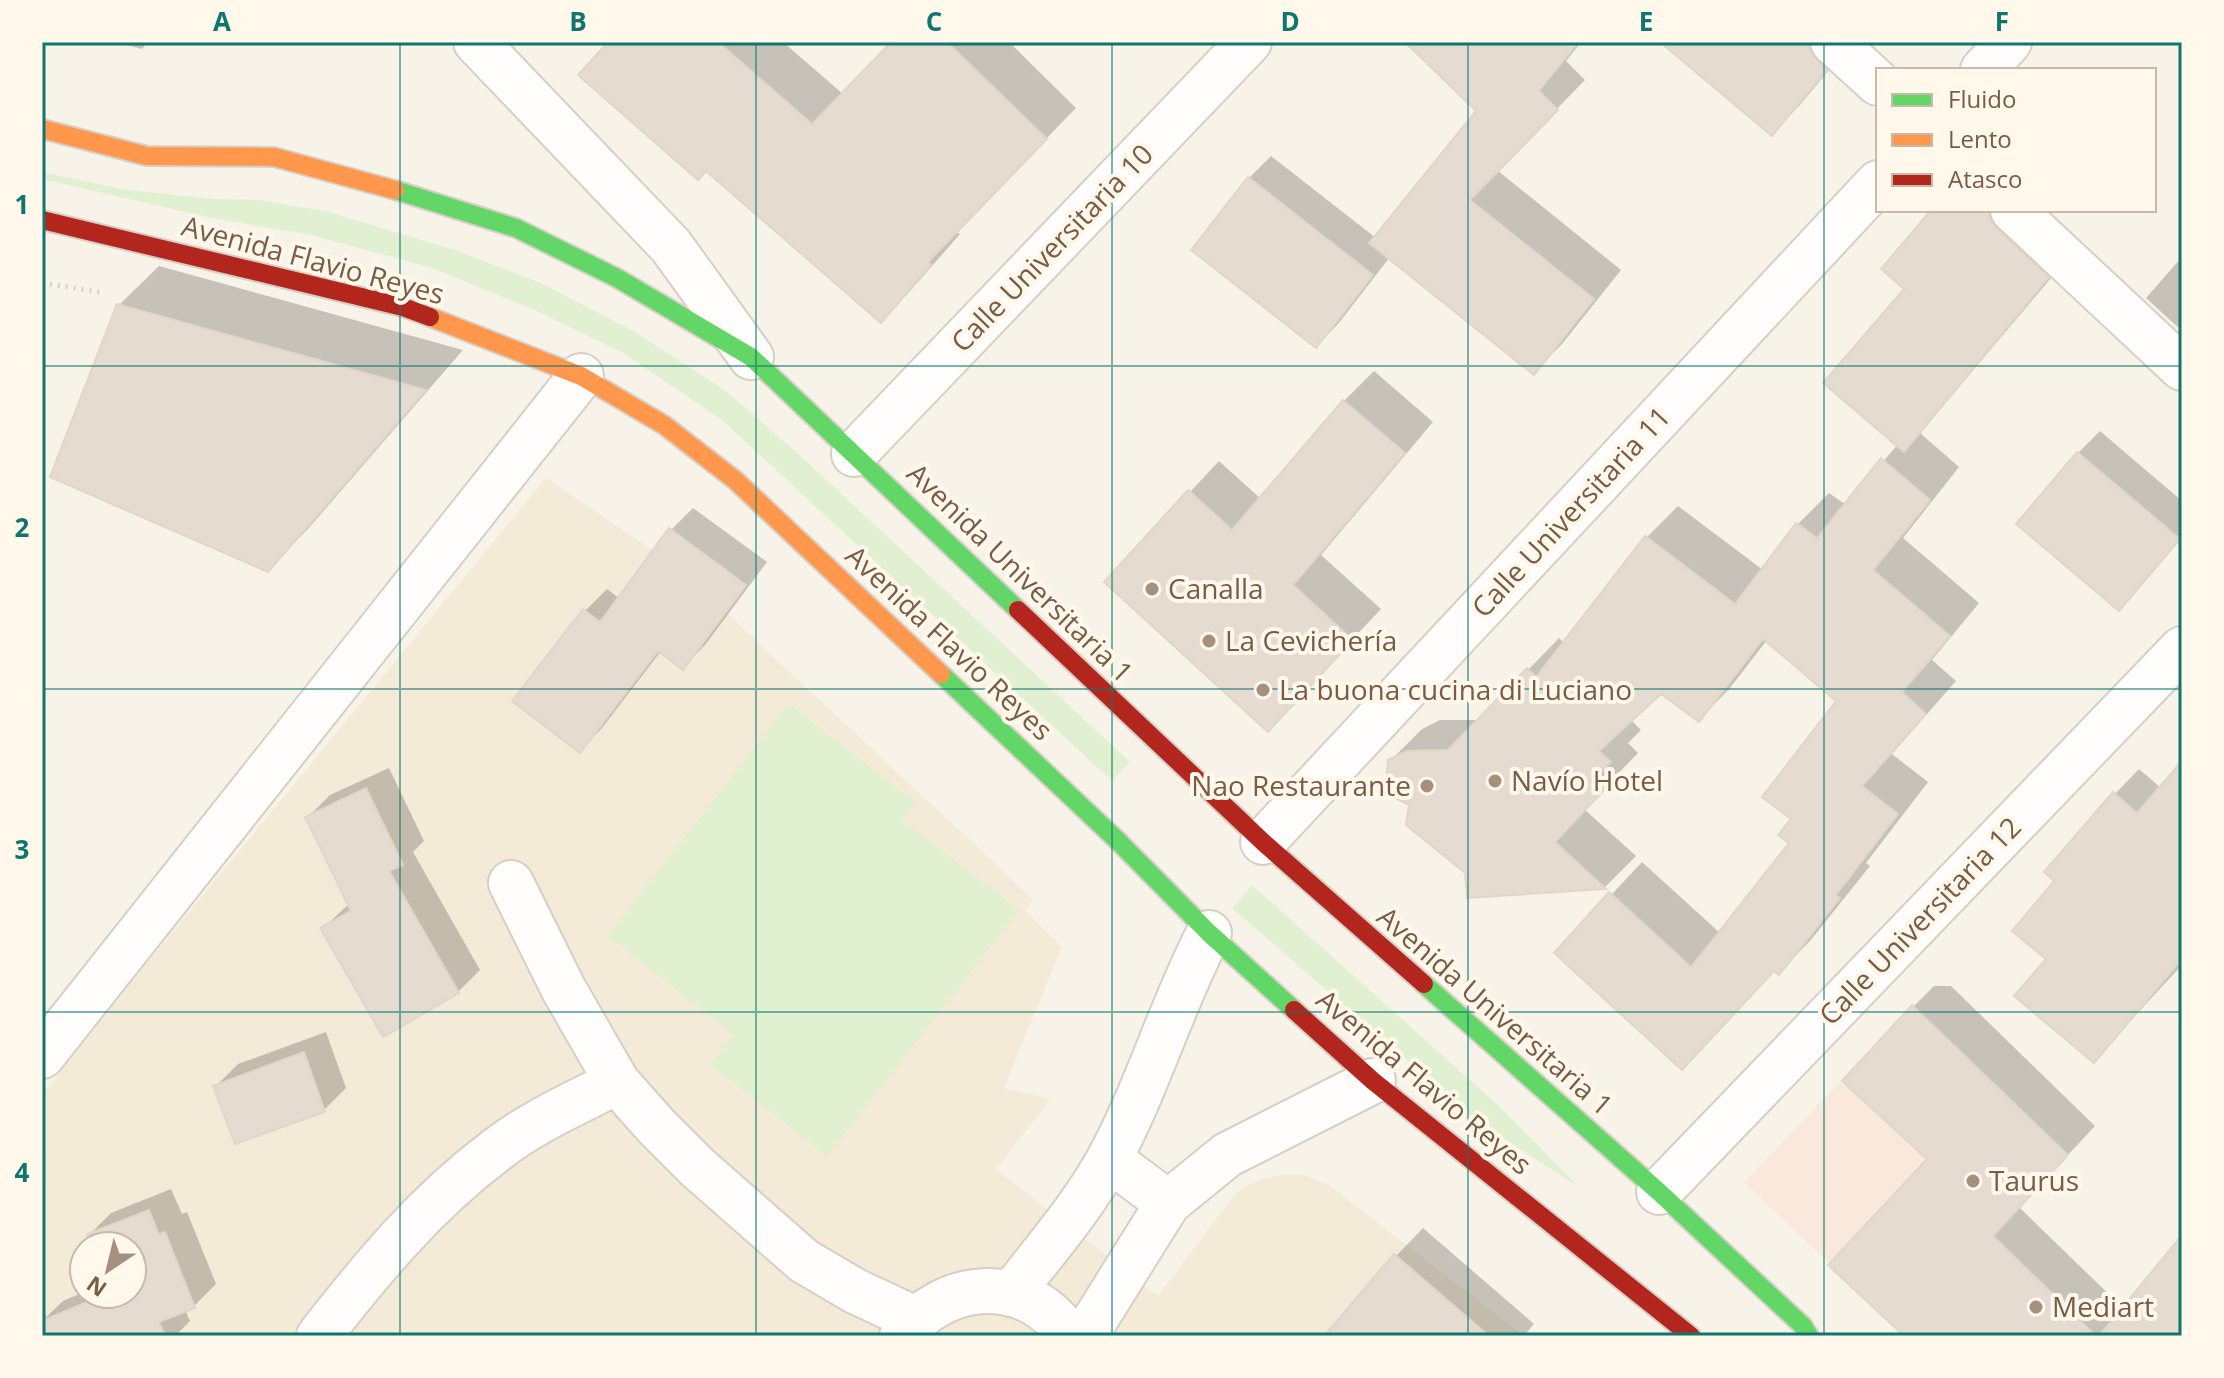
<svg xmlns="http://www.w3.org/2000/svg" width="2224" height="1378" viewBox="0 0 2224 1378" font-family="'Open Sans',sans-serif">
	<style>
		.residential { fill: #f4ead8; fill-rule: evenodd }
		.commercial { fill: #f9e8db }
		.green { fill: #e1f0d1 }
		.shadow { fill: #0003 }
		.building { fill: #e5dbd0; stroke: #e1d6ca; stroke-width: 2 }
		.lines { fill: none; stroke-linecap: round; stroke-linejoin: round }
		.street-casing { stroke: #d6cfc5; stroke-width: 48 }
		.fast-casing { stroke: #d7cfc5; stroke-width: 22 }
		.slow-casing { stroke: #d7cfc5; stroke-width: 22 }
		.jam-casing { stroke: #d7cfc5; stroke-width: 22 }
		.path { stroke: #d9d1c8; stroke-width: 5; stroke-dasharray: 2 6; stroke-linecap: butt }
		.street { stroke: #fefdfc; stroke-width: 44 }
		.fast { stroke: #63d668; stroke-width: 18 }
		.slow { stroke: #ff974d; stroke-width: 18 }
		.jam { stroke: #b3261e; stroke-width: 18 }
		.grid { fill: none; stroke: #0f766e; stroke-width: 2; stroke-opacity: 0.55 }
		.poi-dot { fill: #a5907f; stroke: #fff8eb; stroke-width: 3 }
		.labels { text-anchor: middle; stroke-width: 8; stroke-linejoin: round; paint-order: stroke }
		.street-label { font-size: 28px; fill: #795b46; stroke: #fff8eb }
		.poi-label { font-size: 28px; fill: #795b46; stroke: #fff8eb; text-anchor: start }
		.neatline { fill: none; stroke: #0f766e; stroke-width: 3 }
		.grid-label { font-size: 26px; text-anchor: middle; font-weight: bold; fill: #0f766e }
	</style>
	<rect width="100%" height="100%" fill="#f8f3e8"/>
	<path class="residential" d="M 546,478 L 676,566 L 1033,899 L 1025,911 L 1062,947 L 1004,1088 L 1051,1099 L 996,1169 L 1158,1296 L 1228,1203 L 1242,1188 L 1263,1179 L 1282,1175 L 1305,1175 L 1329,1185 L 1524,1336 L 42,1336 L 42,1095 L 130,984 ZM 84,1246 L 132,1246 L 132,1294 L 84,1294 Z"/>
	<path class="commercial" d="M 1910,1007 L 2068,1155 L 1903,1332 L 1744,1183 Z"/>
	<path class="green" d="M 42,172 L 127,190 L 214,199 L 258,200 L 325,211 L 458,251 L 543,284 L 635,332 L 726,391 L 794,450 L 1130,762 L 1112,781 L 722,420 L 623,353 L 537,311 L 432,268 L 312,235 L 212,218 L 42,179 Z
		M 789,704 L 916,803 L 902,820 L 1019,910 L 827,1156 L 711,1065 L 734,1035 L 608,936 Z
		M 1252,885 L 1499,1106 L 1579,1187 L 1481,1124 L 1232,908 Z"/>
	<path class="shadow" d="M 115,42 L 148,42 L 142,49 Z
		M 610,42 L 783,42 L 843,94 L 894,42 L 1009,42 L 1076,108 L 956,231 L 960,234 L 911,290 L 881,321 Z
		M 1408,42 L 1581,42 L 1566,61 L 1585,80 L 1497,170 L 1621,270 L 1562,344 L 1534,372 L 1390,257 L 1338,324 L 1316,346 L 1249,178 L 1271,156 L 1376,238 L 1479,111 Z
		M 1663,42 L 1852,42 L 1800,105 L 1772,133 Z
		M 1934,210 L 2042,210 L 2079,245 L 1920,433 L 1959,467 L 1903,538 L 1979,603 L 1932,660 L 1956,681 L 1892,754 L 1928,782 L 1866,863 L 1870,866 L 1810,941 L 1778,973 L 1775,970 L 1713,1036 L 1557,953 L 1642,862 L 1720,933 L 1792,843 L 1793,819 L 1839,701 L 1767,640 L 1730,688 L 1699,720 L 1661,691 L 1630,719 L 1641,730 L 1628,743 L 1638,753 L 1584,809 L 1636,856 L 1605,887 L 1469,896 L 1467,872 L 1411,804 L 1390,761 L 1422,729 L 1440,720 L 1480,720 L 1559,638 L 1564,643 L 1647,537 L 1678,506 L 1763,570 L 1798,524 L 1829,493 L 1846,505 L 1898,444 L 1907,289 Z
		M 2182,257 L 2182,331 L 2146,298 Z
		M 159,266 L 463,350 L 307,530 L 268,569 L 119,305 Z
		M 1374,371 L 1433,422 L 1321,555 L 1381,609 L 1268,729 L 1106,582 L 1219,461 L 1261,499 L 1344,401 Z
		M 2100,431 L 2182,501 L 2182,538 L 2119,608 L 2078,453 Z
		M 693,508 L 767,562 L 705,645 L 683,667 L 661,651 L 602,728 L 580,750 L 585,611 L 607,589 L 620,599 L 671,530 Z
		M 2182,764 L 2182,965 L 2094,1060 L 2048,959 L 2057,881 L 2115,794 L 2139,769 L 2161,788 Z
		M 389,768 L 424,841 L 413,852 L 480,970 L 458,992 L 322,929 L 349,904 L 308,817 L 330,795 Z
		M 1934,986 L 1951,986 L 2095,1126 L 2019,1207 L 2124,1309 L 2182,1240 L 2182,1315 L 2161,1336 L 1962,1336 L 1905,1015 Z
		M 326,1032 L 346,1088 L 324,1110 L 216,1086 L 238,1064 Z
		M 171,1189 L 182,1214 L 187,1212 L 216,1284 L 194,1306 L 185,1310 L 190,1321 L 175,1336 L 46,1336 L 42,1321 L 63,1301 L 84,1292 L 84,1294 L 132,1294 L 132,1246 L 94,1246 L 89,1235 L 111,1213 Z
		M 1423,1228 L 1534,1324 L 1524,1336 L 1328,1334 L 1396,1256 Z"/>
	<path class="building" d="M 608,42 L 718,42 L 812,124 L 891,42 L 947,42 L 1047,139 L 928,262 L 931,265 L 881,323 L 706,171 L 698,180 L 578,75 Z
		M 1405,42 L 1578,42 L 1539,91 L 1558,110 L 1470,200 L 1594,299 L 1534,375 L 1369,243 L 1476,111 Z
		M 1660,42 L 1809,42 L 1810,50 L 1827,70 L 1772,136 Z
		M 1248,177 L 1373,275 L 1316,348 L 1191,250 Z
		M 1931,210 L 1989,210 L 1989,218 L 1996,228 L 2049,277 L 1904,452 L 1823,383 L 1904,289 L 1881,269 Z
		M 117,304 L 426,390 L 268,572 L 50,477 Z
		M 1343,400 L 1405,453 L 1293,585 L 1353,640 L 1268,732 L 1104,582 L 1188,490 L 1232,530 Z
		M 2077,452 L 2180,539 L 2119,611 L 2016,524 Z
		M 1881,458 L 1930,500 L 1873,570 L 1950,636 L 1902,692 L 1926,714 L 1862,786 L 1898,814 L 1836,895 L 1840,898 L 1779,975 L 1774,971 L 1682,1070 L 1554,953 L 1609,892 L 1691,967 L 1789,843 L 1778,835 L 1791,819 L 1762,797 L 1836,701 L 1763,639 L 1699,722 L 1661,694 L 1599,751 L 1611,762 L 1597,775 L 1608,786 L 1555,842 L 1606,889 L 1467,898 L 1465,873 L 1406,825 L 1409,805 L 1385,793 L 1388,760 L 1407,751 L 1448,750 L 1527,668 L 1536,677 L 1645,536 L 1735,604 L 1796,523 L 1817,538 Z
		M 669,528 L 746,585 L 683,670 L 658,651 L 580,753 L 512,701 L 583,609 L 600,622 Z
		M 2182,761 L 2182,959 L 2094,1063 L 2014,996 L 2046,959 L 2012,931 L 2054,881 L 2044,872 L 2113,792 L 2137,813 Z
		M 366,788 L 403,865 L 389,871 L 459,993 L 383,1037 L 320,928 L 351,911 L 305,817 Z
		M 1912,1005 L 2068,1155 L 1993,1236 L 2096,1336 L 1904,1336 L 1828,1265 L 1927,1159 L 1842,1081 Z
		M 304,1052 L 325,1112 L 235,1144 L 213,1086 Z
		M 149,1210 L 159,1235 L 165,1232 L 195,1308 L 159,1322 L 165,1336 L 42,1336 L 42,1321 L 99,1297 L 98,1294 L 132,1294 L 132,1246 L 92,1246 L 87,1234 Z
		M 2182,1235 L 2182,1336 L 2099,1336 Z
		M 1394,1254 L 1489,1336 L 1324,1336 Z"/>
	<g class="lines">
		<defs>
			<path id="street" d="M 476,42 L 671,246 L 751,357
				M 1833,42 L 1878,83
				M 1983,70 L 2009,42
				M 2013,210 L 2182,368
				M 854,454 L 1249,42
				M 1263,842 L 1878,183
				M 511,883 L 563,988 L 617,1082 L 656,1126 L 698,1168 L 804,1261 L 855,1291 L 915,1319
				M 42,1056 L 581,376
				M 1109,1159 L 1168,1203
				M 1659,1192 L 2182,649
				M 1011,1294 C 1045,1250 1083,1207 1109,1159 C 1148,1087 1171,1006 1209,933
				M 319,1336 C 373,1267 425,1204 495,1151 C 532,1122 576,1103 617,1082
				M 902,1336 C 944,1279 1028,1273 1069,1336
				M 1085,1336 L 1168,1203 L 1227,1155 L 1373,1081"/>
			<path id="fast" d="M 395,190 L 516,228 L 617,278 L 751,357 L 1018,610
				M 941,674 L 1117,840 L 1209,933 L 1294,1010
				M 1424,984 L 1659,1192 L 1803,1326 L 1809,1336"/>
			<path id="slow" d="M 42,129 L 147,156 L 274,157 L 395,190
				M 430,317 L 581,376 L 664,425 L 735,480 L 941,674"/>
			<path id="jam" d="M 42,220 L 403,307 L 430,317
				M 1018,610 L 1263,842 L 1424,984
				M 1294,1010 L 1373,1081 L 1691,1336"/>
		</defs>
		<use href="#street" class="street-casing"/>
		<use href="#fast" class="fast-casing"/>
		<use href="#slow" class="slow-casing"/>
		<use href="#jam" class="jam-casing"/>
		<path class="path" d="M 42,283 L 105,293"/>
		<use href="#street" class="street"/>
		<use href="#fast" class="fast"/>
		<use href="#slow" class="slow"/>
		<use href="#jam" class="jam"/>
	</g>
	<path class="grid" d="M 400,42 L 400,1336M 756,42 L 756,1336M 1112,42 L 1112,1336M 1468,42 L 1468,1336M 1824,42 L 1824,1336M 42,366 L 2182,366M 42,689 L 2182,689M 42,1012 L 2182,1012"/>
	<g class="poi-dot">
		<circle cx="1152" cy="589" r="8"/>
		<circle cx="1209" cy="641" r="8"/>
		<circle cx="1263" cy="690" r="8"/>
		<circle cx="1495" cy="781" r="8"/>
		<circle cx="1427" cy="786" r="8"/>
		<circle cx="1973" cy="1181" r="8"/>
		<circle cx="2036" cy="1307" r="8"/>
	</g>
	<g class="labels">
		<g class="street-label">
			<text transform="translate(1052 248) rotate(-46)" y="10">Calle Universitaria 10</text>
			<text transform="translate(313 260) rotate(15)" y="10">Avenida Flavio Reyes</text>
			<text transform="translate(1571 512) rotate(-47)" y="10">Calle Universitaria 11</text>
			<text transform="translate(1020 573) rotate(44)" y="10">Avenida Universitaria 1</text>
			<text transform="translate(949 643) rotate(43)" y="10">Avenida Flavio Reyes</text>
			<text transform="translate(1920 921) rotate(-46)" y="10">Calle Universitaria 12</text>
			<text transform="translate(1495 1011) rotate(41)" y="10">Avenida Universitaria 1</text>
			<text transform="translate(1424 1082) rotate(40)" y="10">Avenida Flavio Reyes</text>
		</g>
		<g class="poi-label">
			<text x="1168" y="599">Canalla</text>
			<text x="1225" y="651">La Cevichería</text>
			<text x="1279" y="700">La buona cucina di Luciano</text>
			<text x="1511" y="791">Navío Hotel</text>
			<text x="1411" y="796" text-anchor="end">Nao Restaurante</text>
			<text x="1989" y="1191">Taurus</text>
			<text x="2052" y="1317">Mediart</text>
		</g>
	</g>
	<rect width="2224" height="1378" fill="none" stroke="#fff8eb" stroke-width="88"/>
	<rect x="1876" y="68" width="280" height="144" fill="#fff8eb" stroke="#c9b9a9" stroke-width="2"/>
	<rect x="1892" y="94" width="40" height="12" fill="#63d668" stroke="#c9b9a9" stroke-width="2"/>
	<text x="1948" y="108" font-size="24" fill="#795b46">Fluido</text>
	<rect x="1892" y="134" width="40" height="12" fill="#ff974d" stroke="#c9b9a9" stroke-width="2"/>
	<text x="1948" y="148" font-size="24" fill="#795b46">Lento</text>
	<rect x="1892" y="174" width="40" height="12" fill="#b3261e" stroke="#c9b9a9" stroke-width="2"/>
	<text x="1948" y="188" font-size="24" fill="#795b46">Atasco</text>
	<g transform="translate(108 1270) rotate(215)"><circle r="38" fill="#fff8eb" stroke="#c9b9a9" stroke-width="2"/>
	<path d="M0-6L14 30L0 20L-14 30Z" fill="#a5907f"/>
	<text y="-12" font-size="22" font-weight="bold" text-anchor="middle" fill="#795b46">N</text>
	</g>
	<rect x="44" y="44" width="2136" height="1290" class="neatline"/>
	<g class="grid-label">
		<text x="222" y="31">A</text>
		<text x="578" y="31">B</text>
		<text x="934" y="31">C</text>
		<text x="1290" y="31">D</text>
		<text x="1646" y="31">E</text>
		<text x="2002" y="31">F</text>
		<text x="22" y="214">1</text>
		<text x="22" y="537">2</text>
		<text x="22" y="859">3</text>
		<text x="22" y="1182">4</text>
	</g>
</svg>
